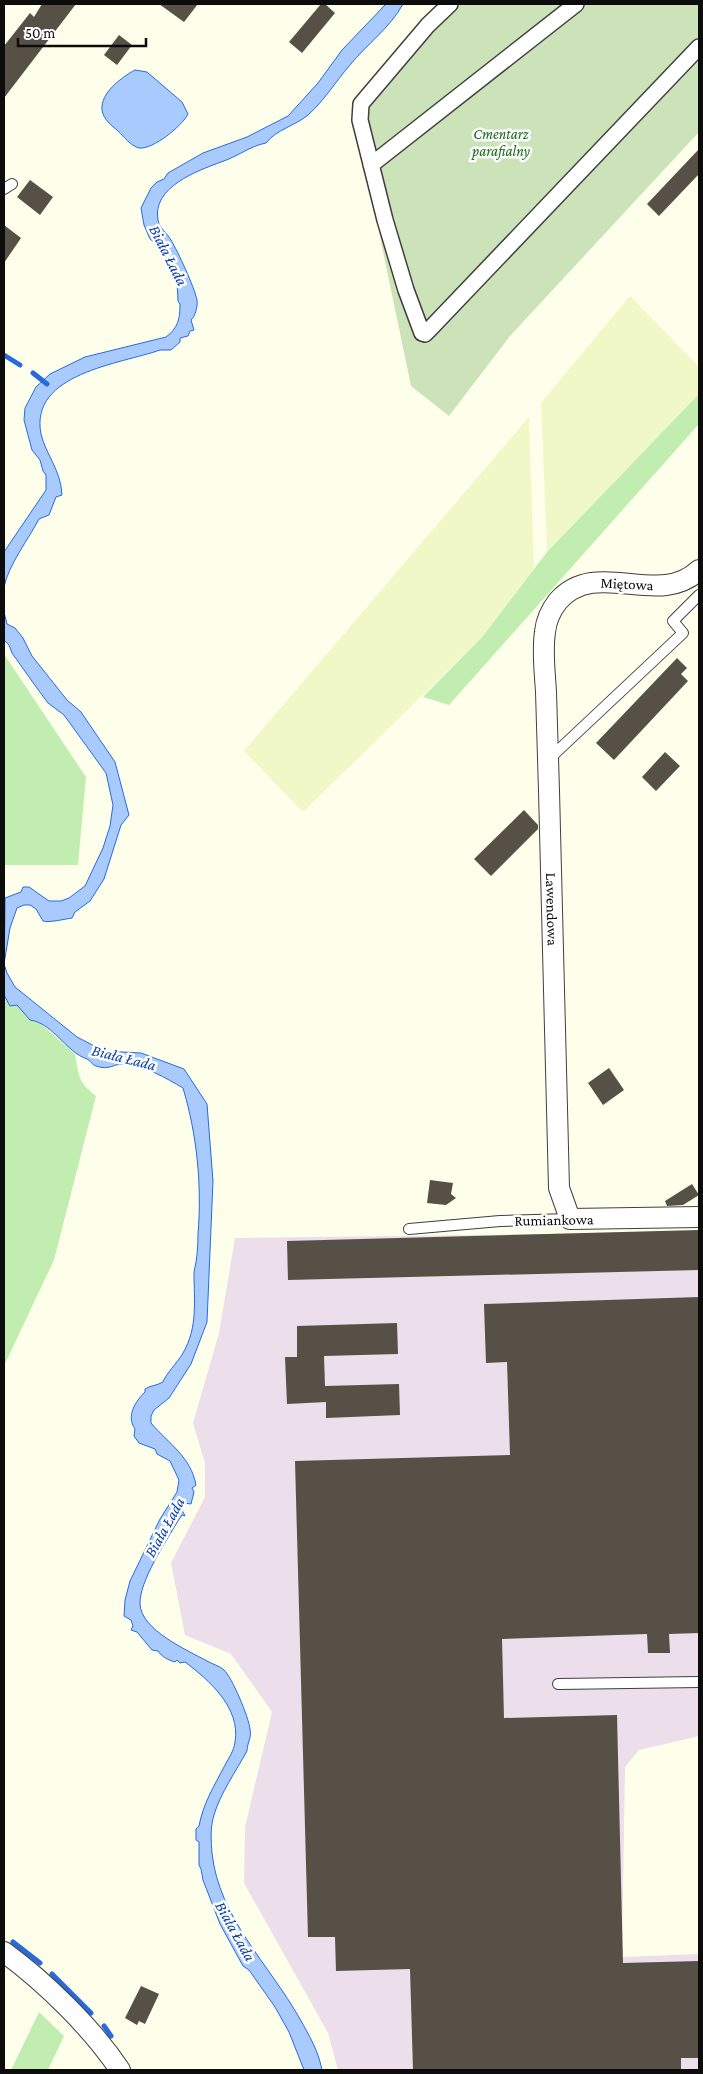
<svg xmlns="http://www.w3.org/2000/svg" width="703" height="2074" viewBox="0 0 703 2074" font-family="'Crimson Pro',serif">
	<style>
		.industrial { fill: #ecdeea }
		.farmland { fill: #f1f8c7 }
		.green { fill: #c1eeb0 }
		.cemetery { fill: #cce3b9 }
		.water { fill: #a9cafd; stroke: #286adc }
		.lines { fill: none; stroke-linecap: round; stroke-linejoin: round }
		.stream { stroke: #286adc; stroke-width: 5 }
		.building { fill: #565047 }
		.service-casing { stroke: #3f3f3f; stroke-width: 12 }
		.pedestrian-casing { stroke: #3f3f3f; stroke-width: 18 }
		.minor-casing { stroke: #3f3f3f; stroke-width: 22 }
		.service { stroke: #fff; stroke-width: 10 }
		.pedestrian { stroke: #fff; stroke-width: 15 }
		.minor { stroke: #fff; stroke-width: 20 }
		.labels { text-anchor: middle; stroke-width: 5; stroke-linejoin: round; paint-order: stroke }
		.park-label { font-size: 15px; font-style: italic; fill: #166a18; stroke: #fff }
		.street-label { font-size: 15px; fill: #0c0c0c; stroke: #fff }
		.water-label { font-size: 16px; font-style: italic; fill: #093eaa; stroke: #fff }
	</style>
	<rect width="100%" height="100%" fill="#feffea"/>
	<path class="industrial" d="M 699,1232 L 699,1736 L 639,1750 L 625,1767 L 622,1957 L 699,1954 L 699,2070 L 338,2070 L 328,2033 L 244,1883 L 245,1827 L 272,1712 L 231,1654 L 185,1635 L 171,1563 L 205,1497 L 205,1463 L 193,1423 L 219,1333 L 235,1238 Z"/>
	<path class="farmland" d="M 630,296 L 699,367 L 699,394 L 547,552 L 541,403 Z
		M 529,417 L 534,569 L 483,636 L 303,812 L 244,751 Z"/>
	<path class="green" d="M 699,394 L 699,424 L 449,705 L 423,697 L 483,636 L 547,552 Z
		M 4,654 L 86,777 L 78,865 L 4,865 Z
		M 4,996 L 10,1006 L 17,1005 L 30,1020 L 39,1022 L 75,1054 C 79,1076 78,1082 96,1096 L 54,1260 L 4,1366 Z
		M 39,2012 L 64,2036 L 48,2070 L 11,2070 Z"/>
	<path class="cemetery" d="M 439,4 L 699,4 L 699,132 L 510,336 L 449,416 L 411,386 L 353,107 Z"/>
	<path class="water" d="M 386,4 L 403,4 C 390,28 367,44 350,65 C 336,81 324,101 308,115 C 295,126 277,129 266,143 C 250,146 237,157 221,162 C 197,171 152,187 158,220 C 159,228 167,233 171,240 C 178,252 194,286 197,300 C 198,306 195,317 191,320 L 194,330 L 190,331 L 188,336 L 180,338 L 180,342 L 171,350 L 160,350 C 121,364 29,373 41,434 C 46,455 61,470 62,495 L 56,497 L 49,515 L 39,519 C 28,540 9,564 4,587 L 4,552 L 46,490 L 46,475 L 43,471 L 40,460 L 32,450 L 24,420 L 25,408 L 36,387 L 50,374 L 85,357 L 166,337 C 178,328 180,319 180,304 L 178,301 L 177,281 L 173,276 L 163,249 L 150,239 L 144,225 L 141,208 L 151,188 L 157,182 L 164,179 L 168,173 L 203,153 L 247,137 L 288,116 L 318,83 L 342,50 Z
		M 135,70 L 147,72 L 182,102 L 188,114 C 183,125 153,150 139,148 C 131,146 124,137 118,131 C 112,126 103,119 102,110 C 100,93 122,77 135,70 Z
		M 4,612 L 7,624 L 15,628 L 23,638 L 32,656 L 67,700 L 81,712 L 115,762 L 129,815 L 121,825 L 104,879 L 90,901 L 75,912 L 72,918 C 65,919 49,923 43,921 L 36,909 L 30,905 L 24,905 L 17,908 L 10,928 L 4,964 L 7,973 L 15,987 L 77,1037 L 104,1051 L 141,1053 L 184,1069 L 207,1104 L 213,1181 L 207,1322 L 191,1364 L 169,1398 L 154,1410 L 151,1416 L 151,1423 C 169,1444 191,1457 196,1485 L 192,1488 L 194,1492 L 191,1504 L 184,1503 L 181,1508 L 185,1516 L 182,1515 L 178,1521 C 166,1541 139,1582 140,1604 C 141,1630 187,1650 207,1661 C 212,1664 220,1666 224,1670 C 232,1677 249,1718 250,1729 C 252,1738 247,1743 247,1751 C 236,1771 220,1794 214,1815 C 210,1828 211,1840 212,1853 C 219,1918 269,1964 300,2019 C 310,2037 318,2050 322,2070 L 304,2070 L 289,2032 L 275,2007 L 249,1970 L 243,1966 L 220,1924 L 203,1880 L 201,1869 L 199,1865 L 199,1842 L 196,1840 L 196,1829 L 199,1826 C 203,1804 214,1786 224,1767 C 228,1759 234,1751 235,1742 C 241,1708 209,1680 185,1662 L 180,1663 L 177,1660 L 175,1662 C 168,1660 162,1657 158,1651 L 152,1650 L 137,1632 L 131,1630 L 133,1626 L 131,1620 L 124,1616 L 125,1600 L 130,1581 L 160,1519 L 177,1492 L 179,1480 L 170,1461 L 157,1454 L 155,1449 L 139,1443 L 134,1436 L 135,1429 C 126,1416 135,1402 145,1392 L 145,1389 C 151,1385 156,1386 163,1382 C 165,1375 178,1362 183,1353 C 198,1327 194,1302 194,1272 C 197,1260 198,1247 198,1234 C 202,1185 197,1135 183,1088 C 166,1078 145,1066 126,1064 C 113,1063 110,1071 96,1066 C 92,1065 90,1060 87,1059 C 66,1052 53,1023 30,1020 L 17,1005 L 10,1006 L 4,995 L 5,898 L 21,892 L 23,887 L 29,887 L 49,901 L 61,901 L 69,898 L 85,886 L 103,848 L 110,826 L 113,805 L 106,773 L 64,715 L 48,703 L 34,684 L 12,653 L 9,645 L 4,640 Z"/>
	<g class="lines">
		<path class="stream" d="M 4,355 L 20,365
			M 33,373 L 47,384
			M 13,1942 L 40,1963
			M 52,1974 L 91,2013
			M 104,2026 L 111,2036"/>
	</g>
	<path class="building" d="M 42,4 L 76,4 L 4,98 L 4,46 L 30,13 L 34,17 Z
		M 159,4 L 198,4 L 184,22 Z
		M 321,4 L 325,4 L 335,13 L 302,53 L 289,42 Z
		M 119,35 L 132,45 L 117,65 L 104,55 Z
		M 699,149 L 699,174 L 659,216 L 647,204 Z
		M 30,180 L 53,197 L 40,215 L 17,197 Z
		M 4,225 L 21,238 L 4,263 Z
		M 677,658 L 687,668 L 681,674 L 688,681 L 614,760 L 596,743 Z
		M 665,752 L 680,766 L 656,791 L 642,777 Z
		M 524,810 L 538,825 L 538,829 L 491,876 L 474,859 Z
		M 609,1068 L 624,1090 L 603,1105 L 588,1083 Z
		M 430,1180 L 453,1183 L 451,1194 L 456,1198 L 446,1205 L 427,1203 Z
		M 692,1184 L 699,1195 L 683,1205 L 667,1206 L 665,1201 Z
		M 699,1230 L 699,1270 L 288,1280 L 287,1241 Z
		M 699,1297 L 699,1633 L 669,1634 L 670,1653 L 648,1653 L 647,1634 L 502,1639 L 504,1718 L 617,1715 L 623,1963 L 699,1961 L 699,2058 L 681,2058 L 681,2070 L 413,2070 L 410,1969 L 336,1971 L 335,1937 L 308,1937 L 295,1461 L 510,1455 L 507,1362 L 486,1363 L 484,1304 Z
		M 397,1323 L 398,1354 L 324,1356 L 325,1386 L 399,1384 L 400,1415 L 326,1418 L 326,1402 L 287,1404 L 285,1357 L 297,1357 L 297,1326 Z
		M 141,1986 L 159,1994 L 145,2024 L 139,2021 L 137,2025 L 125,2018 Z"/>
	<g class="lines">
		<defs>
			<path id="service" d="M 4,189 L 12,184
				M 549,759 L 683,633 L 673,621 L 699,595
				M 409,1229 L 500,1221 L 570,1219
				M 558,1684 L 699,1682"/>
			<path id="pedestrian" d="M 450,4 L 428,25 L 361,104 L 360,120 L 385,220 L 406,290 L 422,333 L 425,334 L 428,331 L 699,47
				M 371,165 L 576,4"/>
			<g id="minor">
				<path id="s1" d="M 699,570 C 658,609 597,557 558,601 C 551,610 546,621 545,632 C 542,652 545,673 546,692 C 547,725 548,758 549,791 C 552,923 555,1055 559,1188 L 570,1219 L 699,1217"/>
				<path d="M 4,1952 C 45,1982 92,2028 120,2070"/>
			</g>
		</defs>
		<use href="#service" class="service-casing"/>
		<use href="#pedestrian" class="pedestrian-casing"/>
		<use href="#minor" class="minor-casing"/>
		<use href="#service" class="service"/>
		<use href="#pedestrian" class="pedestrian"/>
		<use href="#minor" class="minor"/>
	</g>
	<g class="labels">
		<g class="park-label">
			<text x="501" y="139">Cmentarz<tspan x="501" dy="17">parafialny</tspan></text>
		</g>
		<g class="street-label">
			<text transform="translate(627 584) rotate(3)" y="5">Miętowa</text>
			<text dy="5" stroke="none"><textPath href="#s1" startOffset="462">Lawendowa</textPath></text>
			<text transform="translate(554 1220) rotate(-1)" y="5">Rumiankowa</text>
		</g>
		<g class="water-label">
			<text transform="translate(169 255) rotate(63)" y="6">Biała Łada</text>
			<text transform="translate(124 1057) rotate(14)" y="6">Biała Łada</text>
			<text transform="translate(164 1527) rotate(-61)" y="6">Biała Łada</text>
			<text transform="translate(236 1931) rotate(61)" y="6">Biała Łada</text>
		</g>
	</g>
	<rect width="703" height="2074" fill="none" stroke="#0c0c0c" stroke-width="10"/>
	<path d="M18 38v8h128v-8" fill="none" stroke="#0c0c0c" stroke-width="2.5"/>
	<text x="25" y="38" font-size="15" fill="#0c0c0c" stroke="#ffffff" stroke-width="4" paint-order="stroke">50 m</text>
</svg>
